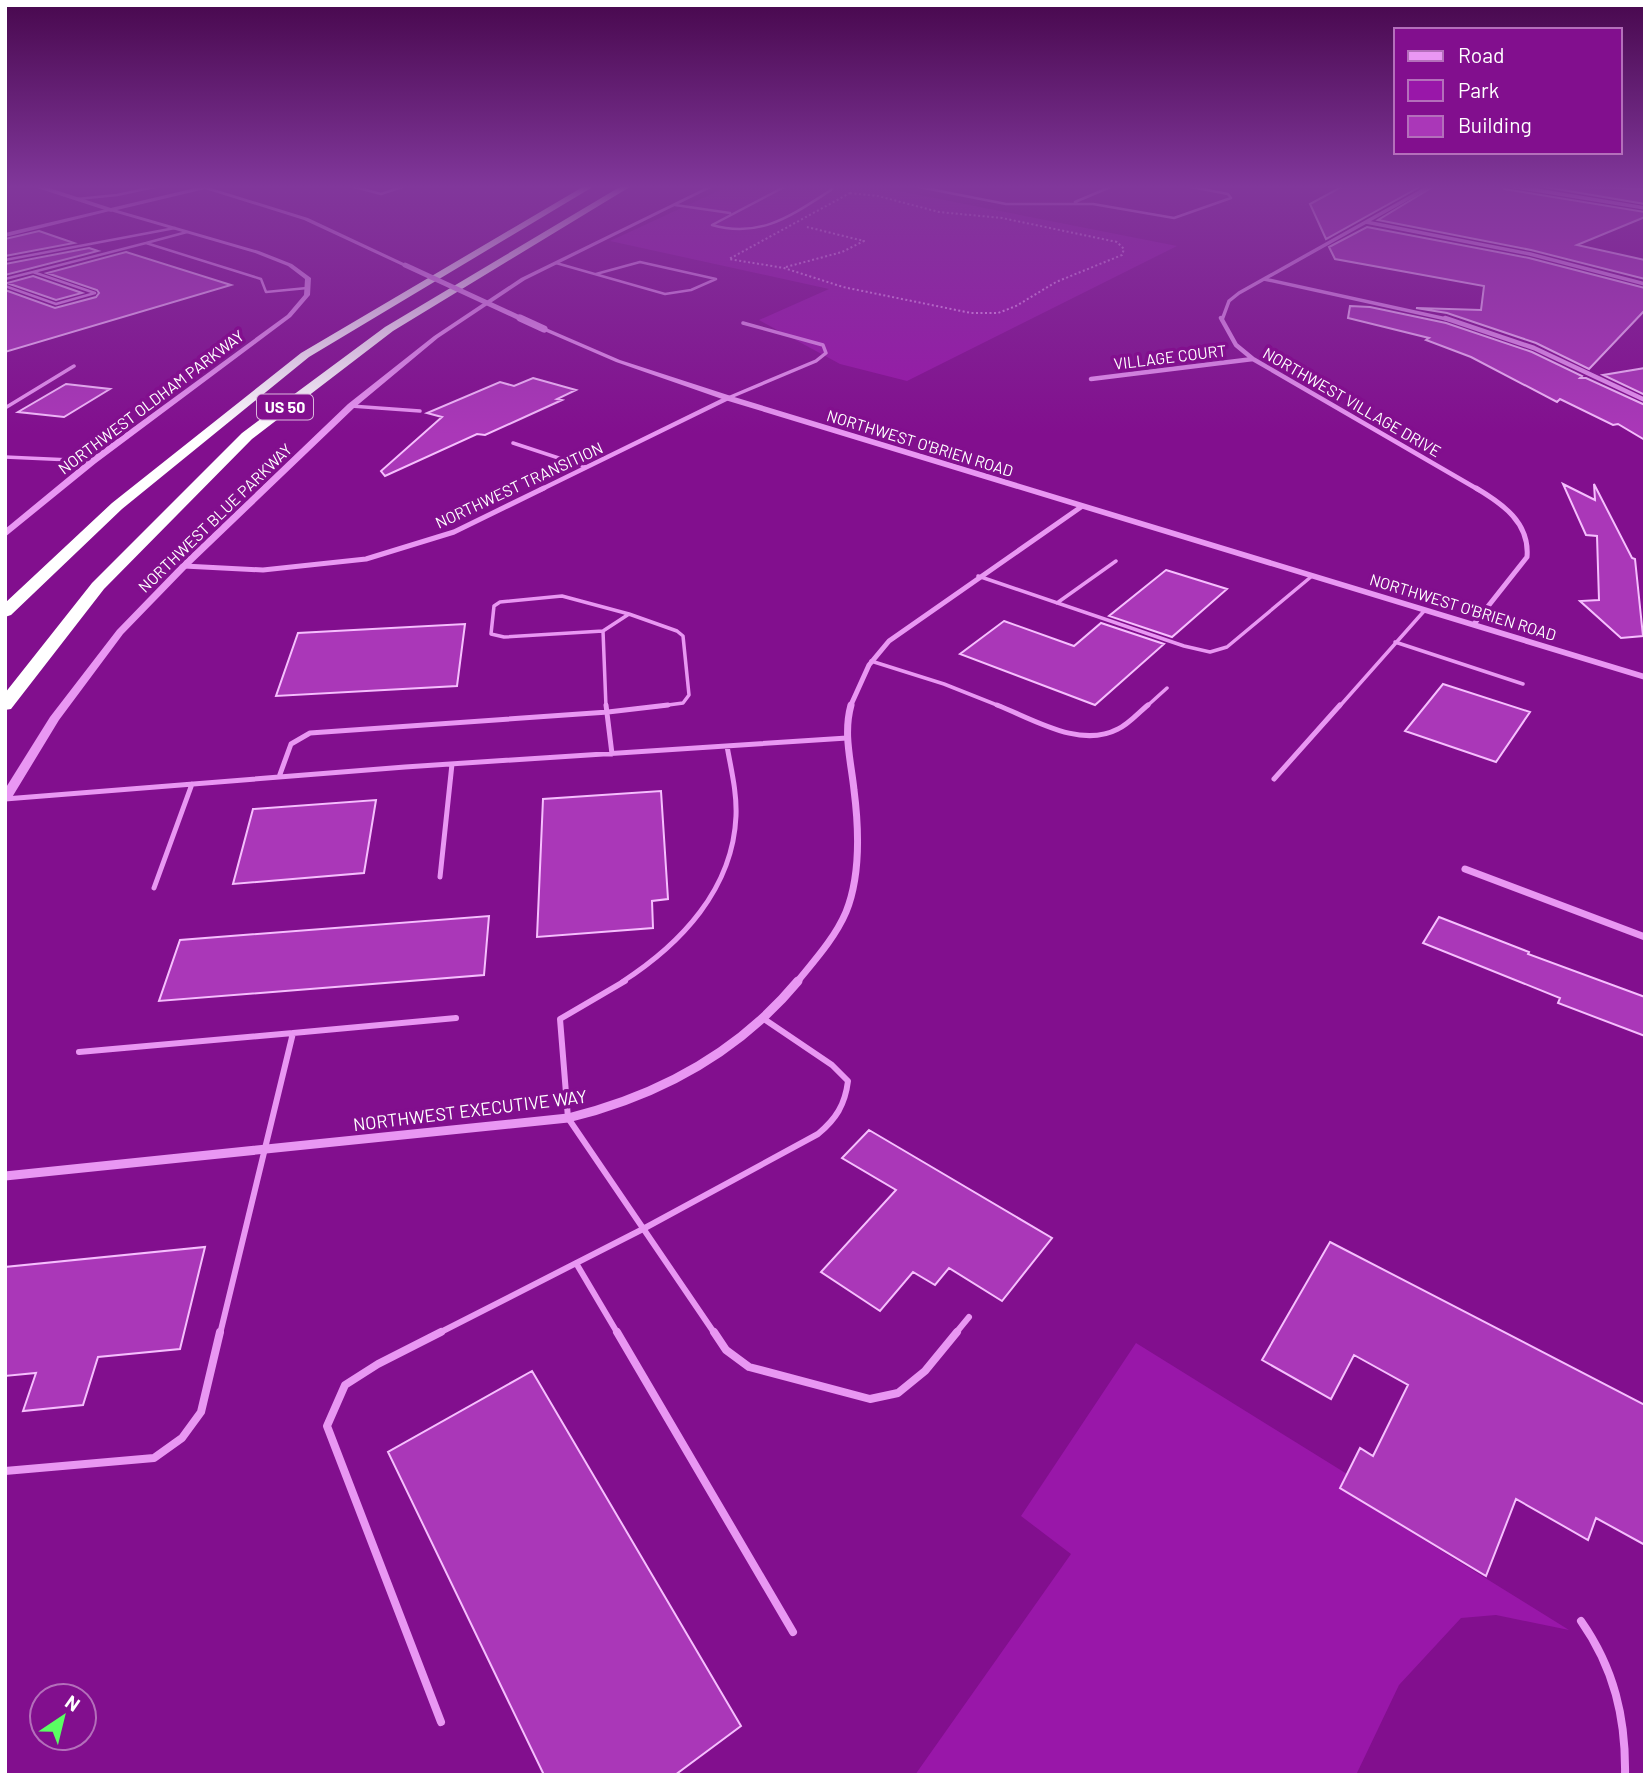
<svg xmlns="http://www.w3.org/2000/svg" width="1650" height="1780" viewBox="0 0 1650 1780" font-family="Barlow,sans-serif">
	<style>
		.green { fill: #9917a9 }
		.building { fill: #aa37b8; stroke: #f6bffe; stroke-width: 2 }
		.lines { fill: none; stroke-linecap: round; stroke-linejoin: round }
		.path { stroke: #e997f3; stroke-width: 2; stroke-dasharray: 2 2.5; stroke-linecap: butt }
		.service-far4 { stroke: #e997f3; stroke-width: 2.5 }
		.service-far3 { stroke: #e997f3; stroke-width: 3.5 }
		.service-far2 { stroke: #e997f3; stroke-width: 5 }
		.service-far1 { stroke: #e997f3; stroke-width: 6 }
		.service { stroke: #e997f3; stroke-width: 8 }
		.minor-far4 { stroke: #e997f3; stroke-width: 3.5 }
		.minor-far3 { stroke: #e997f3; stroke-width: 4.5 }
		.minor-far2 { stroke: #e997f3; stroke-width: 5 }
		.minor-far1 { stroke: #e997f3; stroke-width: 7 }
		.minor { stroke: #e997f3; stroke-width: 9 }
		.tertiary { fill: #e997f3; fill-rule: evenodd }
		.motorway { fill: #fff; fill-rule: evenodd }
		.tertiary-bridge-far1 { stroke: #e997f3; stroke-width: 5 }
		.tertiary-bridge { stroke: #e997f3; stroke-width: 7 }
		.labels { text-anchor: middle; stroke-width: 7; stroke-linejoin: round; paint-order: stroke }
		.far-street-label { font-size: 16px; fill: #fff; stroke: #820f8e }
		.shield { fill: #820f8e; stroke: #dab7dd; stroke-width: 2 }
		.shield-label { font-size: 16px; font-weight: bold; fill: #fff }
		.street-label { font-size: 18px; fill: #fff; stroke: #820f8e }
	</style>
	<rect width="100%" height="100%" fill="#820f8e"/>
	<path class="green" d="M 731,185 L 868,185 L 1177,246 L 907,381 L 840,364 L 759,320 L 829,289 L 610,241 Z
		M 1136,1343 L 1347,1474 L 1340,1488 L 1569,1630 L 1496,1615 L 1461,1618 L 1399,1685 L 1356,1775 L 915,1775 L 1071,1554 L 1021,1516 Z"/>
	<path class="building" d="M 1345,185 L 1423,185 L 1326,239 L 1310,204 Z
		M 1436,185 L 1501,185 L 1504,189 L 1645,212 L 1645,217 L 1577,245 L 1645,260 L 1645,279 L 1531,250 L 1378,220 Z
		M 1533,185 L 1645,189 L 1645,204 Z
		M 1367,227 L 1529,258 L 1645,288 L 1645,310 L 1589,369 L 1536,343 L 1447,313 L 1416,308 L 1481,310 L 1484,286 L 1335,259 L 1329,247 Z
		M 39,231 L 74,243 L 5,256 L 5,239 Z
		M 89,248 L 98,251 L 5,275 L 5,264 Z
		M 126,252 L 231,285 L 5,352 L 5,290 L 55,308 L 96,297 L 99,293 L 97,290 L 47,273 Z
		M 33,276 L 82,293 L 56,300 L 7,283 Z
		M 1350,306 L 1370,307 L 1446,323 L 1532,352 L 1582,376 L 1580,378 L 1586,378 L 1645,405 L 1645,440 L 1618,424 L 1613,425 L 1560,399 L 1557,402 L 1471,357 L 1426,340 L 1429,338 L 1348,318 Z
		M 1645,368 L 1645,395 L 1603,375 Z
		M 533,378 L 576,390 L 557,399 L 562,400 L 485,435 L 477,434 L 385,476 L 381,471 L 442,417 L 427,413 L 500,382 L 514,386 Z
		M 66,384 L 110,389 L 64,417 L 18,412 Z
		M 1563,484 L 1595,500 L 1594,484 L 1632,558 L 1635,559 L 1643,636 L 1621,638 L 1580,601 L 1599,600 L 1597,536 L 1586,535 Z
		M 1166,570 L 1227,589 L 1172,637 L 1109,616 Z
		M 1004,621 L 1074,646 L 1101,623 L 1164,644 L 1095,705 L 960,654 Z
		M 465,624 L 457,686 L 276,696 L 298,633 Z
		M 1443,684 L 1530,712 L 1496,762 L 1405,731 Z
		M 661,791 L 668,899 L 652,901 L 653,928 L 537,937 L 543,799 Z
		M 376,800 L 364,873 L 233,884 L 253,809 Z
		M 489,916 L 484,975 L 159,1001 L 180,940 Z
		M 1439,917 L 1529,952 L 1528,954 L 1645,997 L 1645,1036 L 1558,1003 L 1560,998 L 1423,943 Z
		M 869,1130 L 1052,1238 L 1002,1301 L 949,1268 L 935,1285 L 913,1272 L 880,1311 L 821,1272 L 896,1190 L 842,1158 Z
		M 1330,1242 L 1645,1405 L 1645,1545 L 1596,1518 L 1588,1540 L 1516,1499 L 1486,1576 L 1340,1488 L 1360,1448 L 1373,1456 L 1408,1385 L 1354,1355 L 1331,1399 L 1262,1360 Z
		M 205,1247 L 180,1349 L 98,1357 L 83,1405 L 23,1411 L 36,1373 L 5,1376 L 5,1267 Z
		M 532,1371 L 741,1726 L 675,1775 L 544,1775 L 388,1452 Z"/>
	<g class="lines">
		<path class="path" d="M 850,193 L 878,196 L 939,212 L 1002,218 L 1117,242 L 1124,249 L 1122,255 L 1056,282 L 1016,306 L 998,313 L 971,313 L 843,287 L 784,268 L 729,259 Z
			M 786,267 L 842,252 L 864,241 L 807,227"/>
		<path class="service-far4" d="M 347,185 L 381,194 L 408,185
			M 788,185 L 712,225 C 760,239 792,215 831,190 L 833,185
			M 909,185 L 1006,204 L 1093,204 L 1174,218 L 1231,198 L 1228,194 L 1181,185
			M 77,199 L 117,195 L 164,185
			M 1075,202 L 1115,185
			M 675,205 L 730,213
			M 187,232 L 146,243 L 261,279 L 266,292 L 307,288
			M 5,260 L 175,228
			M 556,263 L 665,294 L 691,290 L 716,279 L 640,262 L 596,274
			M 5,279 L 33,272
			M 5,286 L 56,304 L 95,293 L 33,272 L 146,243"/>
		<path class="service-far3" d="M 728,398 L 816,361 L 826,353 L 823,345 L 743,323
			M 351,406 L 420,411
			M 5,408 L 74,366
			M 513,443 L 586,467
			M 5,457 L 93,461
			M 978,576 L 1184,646 L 1210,652 L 1227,647 L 1312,576
			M 562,596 L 629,614 L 603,631 L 504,637 L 491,634 L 494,606 L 500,602 Z
			M 1057,603 L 1116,561
			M 629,614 L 677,631 L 683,636 L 689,695 L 683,703 L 653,707
			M 603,631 L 606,707
			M 1395,642 L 1523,684
			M 871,661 L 944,684 L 1002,707
			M 1146,707 L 1167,688
			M 1339,707 L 1425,610"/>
		<path class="service-far2" d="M 606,705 L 612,754
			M 997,705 C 1033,719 1080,749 1118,729 C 1129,724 1138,713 1148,705
			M 279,777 L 291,744 L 310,733 L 608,712 L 668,705
			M 1274,779 L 1340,705
			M 5,799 L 405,767 L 847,738
			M 440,877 L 452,764
			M 154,888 L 192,784
			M 622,982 C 681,944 733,889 736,816 C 737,792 731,769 727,746"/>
		<path class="service-far1" d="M 625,981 L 560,1019 L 568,1118 L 715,1334
			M 293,1033 L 456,1018
			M 79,1052 L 293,1033 L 220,1334
			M 576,1263 L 618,1334
			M 437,1334 L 643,1229 L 818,1134 C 836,1119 845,1105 848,1081 L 832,1065 L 764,1019
			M 955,1334 L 969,1317"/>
		<path class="service" d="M 441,1332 L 378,1364 L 345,1385 L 327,1426 L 441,1722
			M 617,1332 L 793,1632
			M 714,1332 L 726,1350 L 749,1367 L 870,1399 L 898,1393 L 925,1371 L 957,1332
			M 5,1471 L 154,1458 L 182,1438 L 201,1412 L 220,1332
			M 1581,1621 C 1614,1668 1626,1718 1625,1775"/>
		<path class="minor-far4" d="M 34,185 L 111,210
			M 1505,185 L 1645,208
			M 1366,222 L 1530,254 L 1645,284
			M 1264,279 L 1451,320
			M 1222,320 L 1229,301 L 1239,293 L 1432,185"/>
		<path class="minor-far3" d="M 1221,318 L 1236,345 L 1253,359 L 1479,490
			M 1445,318 L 1534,348 L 1645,400
			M 1091,379 L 1253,359
			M 540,490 L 728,398"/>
		<path class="minor-far2" d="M 184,566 L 263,570 L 366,559 L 454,532 L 544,488
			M 1474,624 L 1527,557 C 1530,523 1503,504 1476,488
			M 850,707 L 869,665 L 889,641 L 1081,507"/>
		<path class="minor-far1" d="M 1465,869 L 1645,937
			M 797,982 C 814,961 835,938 846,912 C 861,875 859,829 854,790 C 851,761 843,734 851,705"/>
		<path class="minor" d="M 5,1176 L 568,1118 C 658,1096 738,1053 798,981"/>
		<path class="tertiary" d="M 208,185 L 217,185 L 211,188 L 308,218 L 408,265 L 403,266 L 304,220 L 205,189 L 117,210 L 259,251 L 292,264 L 311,278 L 310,295 L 291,317 L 96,463 L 5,537 L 5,529 L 90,459 L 287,315 L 304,295 L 305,279 L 288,266 L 255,253 L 110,211 L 5,237 L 5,233 Z
			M 711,185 L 717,185 L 525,280 L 438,338 L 354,408 L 187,568 L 123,634 L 59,720 L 11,799 L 5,802 L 5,789 L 50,717 L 117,630 L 181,564 L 348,404 L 434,336 L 521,278 Z
			M 542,328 L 546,328 L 620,360 L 731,396 L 1645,674 L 1645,680 L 725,400 L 616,362 L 542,330 Z"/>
		<path class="motorway" d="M 586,185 L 596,185 L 309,357 L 122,509 L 11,615 L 5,617 L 5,603 L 112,503 L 301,353 Z
			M 623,185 L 633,185 L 393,331 L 252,439 L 104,589 L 11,709 L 5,710 L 5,693 L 92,583 L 242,433 L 385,327 Z"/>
		<path class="tertiary-bridge-far1" d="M 405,265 L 524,320"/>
		<path class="tertiary-bridge" d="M 520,318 L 544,329"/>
	</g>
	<linearGradient id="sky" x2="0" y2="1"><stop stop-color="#48084e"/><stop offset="0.43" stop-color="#81379b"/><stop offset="1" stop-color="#81379b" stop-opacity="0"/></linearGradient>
	<rect width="1650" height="434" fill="url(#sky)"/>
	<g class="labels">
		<g class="far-street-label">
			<text transform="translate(1170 357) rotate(-7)" y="6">VILLAGE COURT</text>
			<text transform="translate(151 402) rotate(-37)" y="6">NORTHWEST OLDHAM PARKWAY</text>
			<text transform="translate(1352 402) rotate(30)" y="6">NORTHWEST VILLAGE DRIVE</text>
			<text transform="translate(920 443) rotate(17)" y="6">NORTHWEST O'BRIEN ROAD</text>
			<text transform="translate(519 485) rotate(-25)" y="6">NORTHWEST TRANSITION</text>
			<text transform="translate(215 518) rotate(-44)" y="6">NORTHWEST BLUE PARKWAY</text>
			<text transform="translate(1463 607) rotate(17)" y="6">NORTHWEST O'BRIEN ROAD</text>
		</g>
		<rect class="shield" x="257" y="394.5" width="56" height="25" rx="5"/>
		<g class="shield-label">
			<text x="285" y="413">US 50</text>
		</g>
		<g class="street-label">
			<text transform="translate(470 1111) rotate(-7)" y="6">NORTHWEST EXECUTIVE WAY</text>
		</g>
	</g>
	<rect width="1650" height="1780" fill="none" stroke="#ffffff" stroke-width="14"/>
	<rect x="1394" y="28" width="228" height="126" fill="#820f8e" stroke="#b46fbb" stroke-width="2"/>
	<rect x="1408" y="51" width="35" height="10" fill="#e997f3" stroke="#b46fbb" stroke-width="2"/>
	<text x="1458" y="63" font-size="21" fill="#ffffff">Road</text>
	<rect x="1408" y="80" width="35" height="21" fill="#9917a9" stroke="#b46fbb" stroke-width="2"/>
	<text x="1458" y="98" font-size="21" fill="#ffffff">Park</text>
	<rect x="1408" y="116" width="35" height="21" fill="#aa37b8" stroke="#b46fbb" stroke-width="2"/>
	<text x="1458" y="133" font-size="21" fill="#ffffff">Building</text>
	<g transform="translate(63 1717) rotate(35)"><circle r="33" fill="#820f8e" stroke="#b46fbb" stroke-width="2"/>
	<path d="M0-5L12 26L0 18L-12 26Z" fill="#59ff62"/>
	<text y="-10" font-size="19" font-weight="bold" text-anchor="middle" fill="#ffffff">N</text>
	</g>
</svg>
